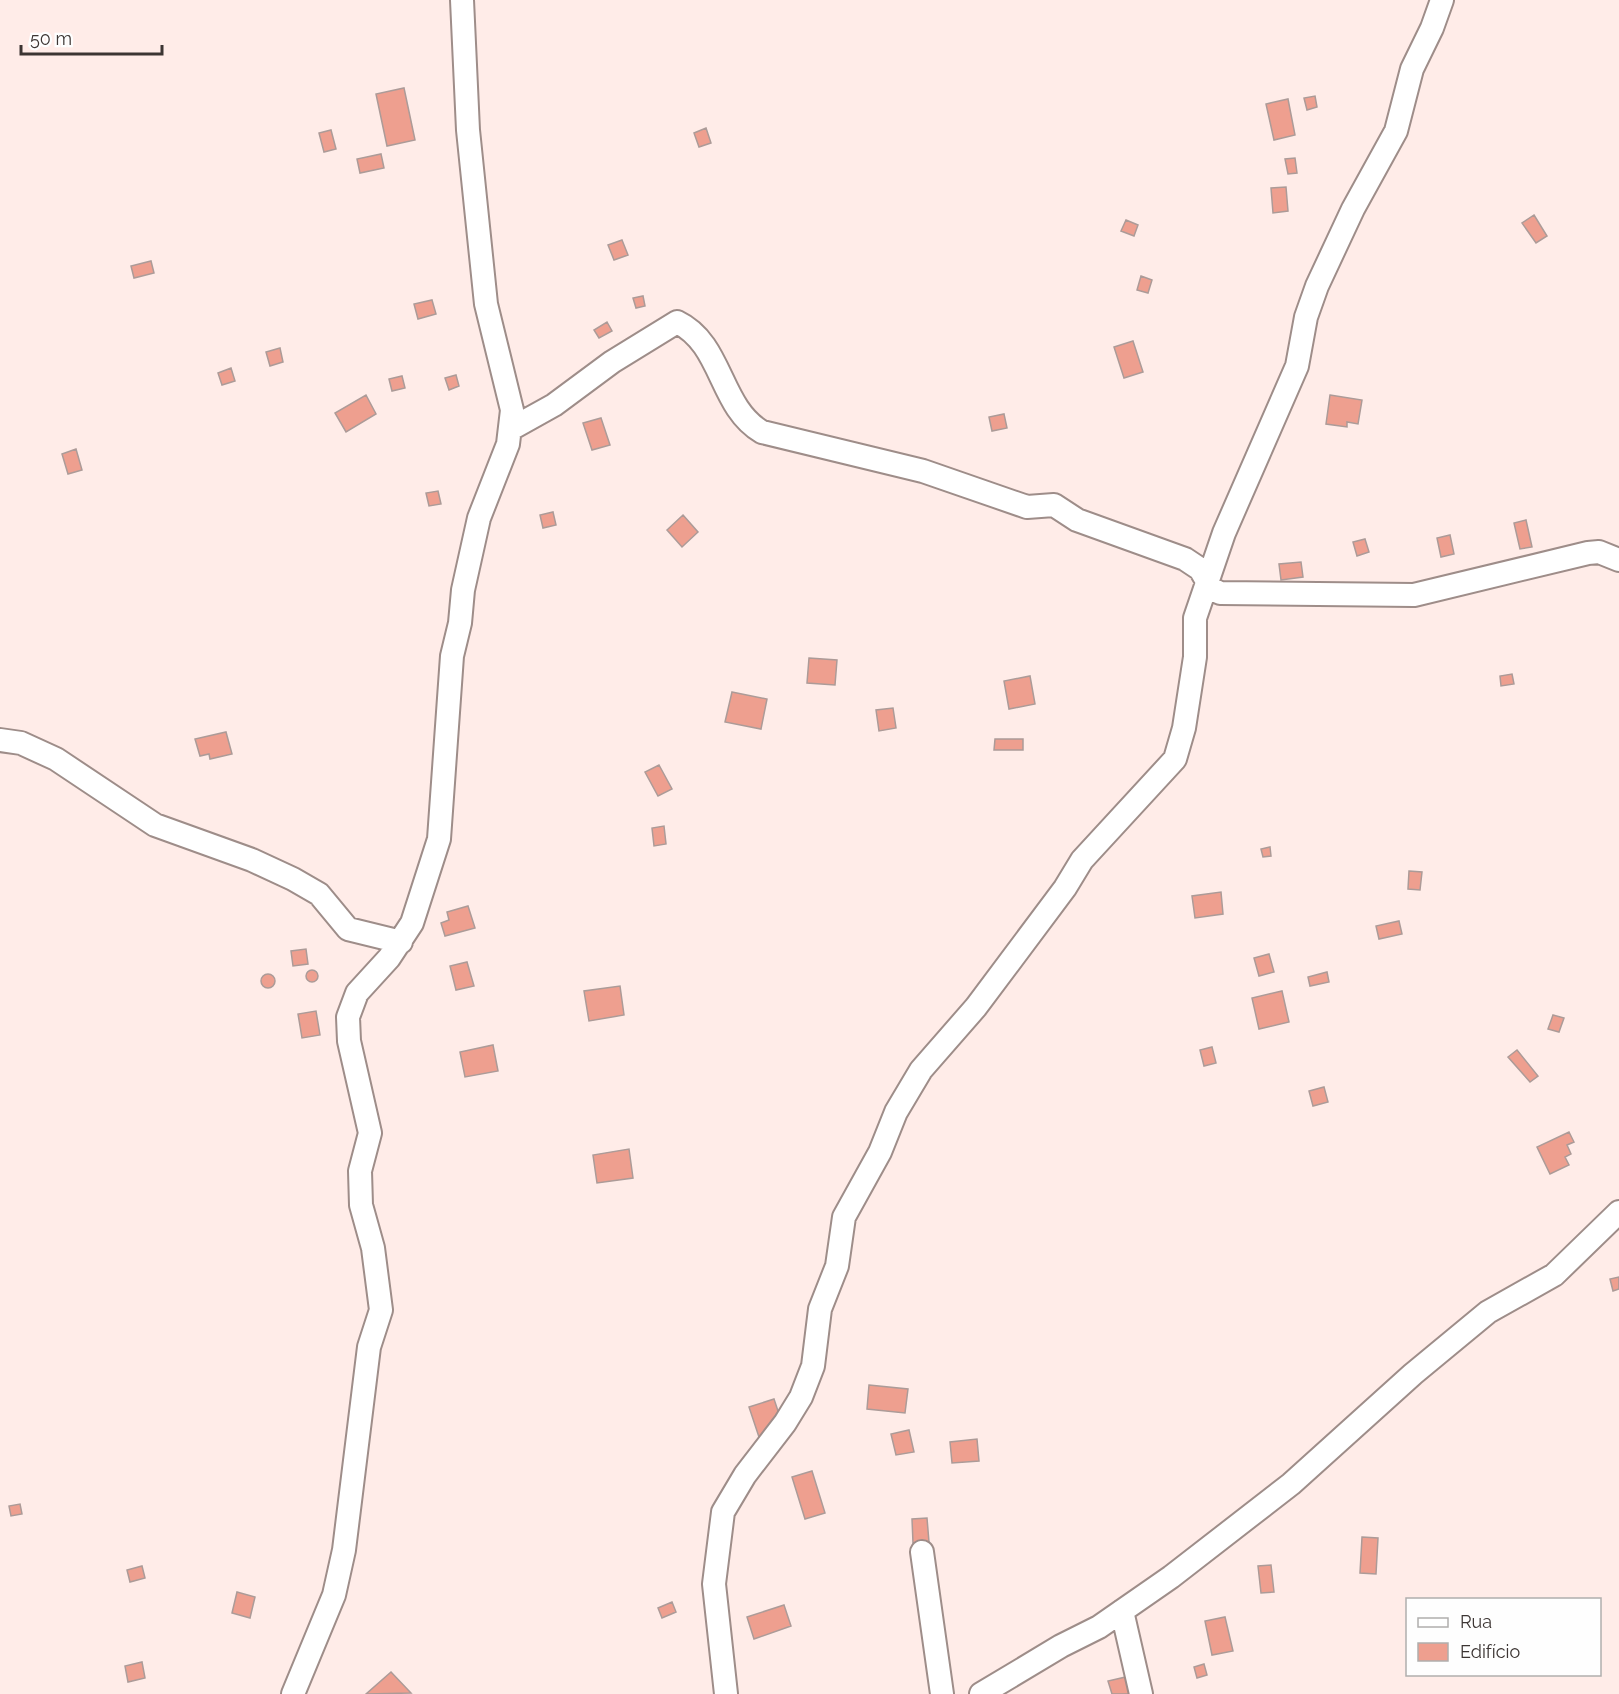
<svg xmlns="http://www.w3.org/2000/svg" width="1619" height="1694" viewBox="0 0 1619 1694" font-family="Raleway,sans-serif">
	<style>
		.building { fill: #ee9f8f; stroke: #ac9b98; stroke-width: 1.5 }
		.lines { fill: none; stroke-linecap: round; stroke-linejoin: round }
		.street-casing { stroke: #9e8d89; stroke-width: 26 }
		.street { stroke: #fff; stroke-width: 22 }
	</style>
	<rect width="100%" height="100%" fill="#ffece8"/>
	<path class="building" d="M 404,88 L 415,140 L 387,146 L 376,94 Z
		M 1315,96 L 1317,107 L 1307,110 L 1304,98 Z
		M 1288,99 L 1295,135 L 1274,140 L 1266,104 Z
		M 706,128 L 711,143 L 699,147 L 694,133 Z
		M 331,130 L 336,149 L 324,152 L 319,133 Z
		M 381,154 L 384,168 L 360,173 L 357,159 Z
		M 1295,158 L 1297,173 L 1288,174 L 1285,159 Z
		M 1286,187 L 1288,211 L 1273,213 L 1271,188 Z
		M 1534,215 L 1547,236 L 1536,243 L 1522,223 Z
		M 1126,220 L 1138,225 L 1134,236 L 1121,231 Z
		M 622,240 L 628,255 L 614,260 L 608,245 Z
		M 151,261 L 154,273 L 134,278 L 131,266 Z
		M 1141,276 L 1152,280 L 1148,293 L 1137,290 Z
		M 643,296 L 645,306 L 636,308 L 633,298 Z
		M 432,300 L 436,314 L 418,319 L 414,304 Z
		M 607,322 L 612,331 L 599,338 L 594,330 Z
		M 1133,341 L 1143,372 L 1124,378 L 1114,347 Z
		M 280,348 L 283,362 L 270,366 L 266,352 Z
		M 231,368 L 235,381 L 222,385 L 218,373 Z
		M 456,375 L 459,386 L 449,390 L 445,378 Z
		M 402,376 L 405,388 L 392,391 L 389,379 Z
		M 366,395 L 376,414 L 346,432 L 335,413 Z
		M 1330,395 L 1362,400 L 1358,424 L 1347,422 L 1347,427 L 1326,424 Z
		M 1004,414 L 1007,428 L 992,431 L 989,417 Z
		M 601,418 L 610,445 L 592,450 L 583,423 Z
		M 76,449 L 82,470 L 68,474 L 62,454 Z
		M 438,491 L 441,504 L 429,506 L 426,493 Z
		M 553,512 L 556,525 L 543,528 L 540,515 Z
		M 683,515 L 698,532 L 682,547 L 667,530 Z
		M 1526,520 L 1532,547 L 1520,549 L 1514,523 Z
		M 1450,535 L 1454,554 L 1441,557 L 1437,538 Z
		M 1365,539 L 1369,552 L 1357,556 L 1353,542 Z
		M 1301,562 L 1303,577 L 1281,580 L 1279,564 Z
		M 809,658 L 837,660 L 835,685 L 807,683 Z
		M 1512,674 L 1514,684 L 1501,686 L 1500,676 Z
		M 1030,676 L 1035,704 L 1009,709 L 1004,681 Z
		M 732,692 L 767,699 L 761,729 L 725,722 Z
		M 893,708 L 896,728 L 879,731 L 876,710 Z
		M 226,732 L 232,754 L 210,759 L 209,754 L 200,756 L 195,739 Z
		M 995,739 L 1023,739 L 1023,750 L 994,750 Z
		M 659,765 L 672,789 L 658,796 L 645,772 Z
		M 664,826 L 666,844 L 654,846 L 652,828 Z
		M 1270,847 L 1271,856 L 1263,857 L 1261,849 Z
		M 1409,871 L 1422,872 L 1420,890 L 1408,889 Z
		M 1221,892 L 1223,914 L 1195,918 L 1192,896 Z
		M 468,906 L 475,928 L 445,936 L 441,923 L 449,920 L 447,912 Z
		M 1399,921 L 1402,934 L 1379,939 L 1376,926 Z
		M 306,949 L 308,964 L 293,966 L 291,951 Z
		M 1269,954 L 1274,972 L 1259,976 L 1254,958 Z
		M 467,962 L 474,986 L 456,990 L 450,966 Z
		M306 976a6 6 0 1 1 12 0a6 6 0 1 1-12 0Z
		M 1327,972 L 1329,982 L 1310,986 L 1308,977 Z
		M261 981a7 7 0 1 1 14 0a7 7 0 1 1-14 0Z
		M 620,986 L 624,1015 L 589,1021 L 584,991 Z
		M 1282,991 L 1289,1022 L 1259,1029 L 1252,998 Z
		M 316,1011 L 320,1035 L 302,1038 L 298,1014 Z
		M 1553,1015 L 1564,1018 L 1559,1032 L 1548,1029 Z
		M 493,1045 L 498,1071 L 465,1077 L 460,1052 Z
		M 1212,1047 L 1216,1063 L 1204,1066 L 1200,1050 Z
		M 1517,1050 L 1538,1076 L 1530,1082 L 1508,1057 Z
		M 1324,1087 L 1328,1102 L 1313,1106 L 1309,1091 Z
		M 1569,1132 L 1574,1142 L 1567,1145 L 1571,1154 L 1565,1157 L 1569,1165 L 1550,1174 L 1537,1147 Z
		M 629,1149 L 633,1178 L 597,1183 L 593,1155 Z
		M 1619,1277 L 1619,1289 L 1613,1291 L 1610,1279 Z
		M 869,1385 L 908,1389 L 905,1413 L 867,1409 Z
		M 774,1399 L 787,1438 L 762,1446 L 749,1407 Z
		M 909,1430 L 914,1452 L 896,1455 L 891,1434 Z
		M 977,1439 L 979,1461 L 952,1463 L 950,1442 Z
		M 812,1471 L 825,1513 L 805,1519 L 792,1477 Z
		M 20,1504 L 22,1514 L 11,1516 L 9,1506 Z
		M 927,1518 L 929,1542 L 913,1543 L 912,1519 Z
		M 1362,1537 L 1378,1538 L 1376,1574 L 1360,1573 Z
		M 1271,1565 L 1274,1592 L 1261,1593 L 1258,1566 Z
		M 142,1566 L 145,1578 L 130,1582 L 127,1570 Z
		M 237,1592 L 255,1597 L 250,1618 L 232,1613 Z
		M 672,1602 L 676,1612 L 662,1618 L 658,1608 Z
		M 784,1605 L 791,1626 L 754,1639 L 747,1617 Z
		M 1225,1617 L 1233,1651 L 1212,1655 L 1205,1621 Z
		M 142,1662 L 145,1678 L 128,1682 L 125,1666 Z
		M 1204,1664 L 1207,1675 L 1197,1678 L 1194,1667 Z
		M 391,1672 L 411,1693 L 366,1694 Z
		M 1130,1676 L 1134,1694 L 1112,1694 L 1108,1681 Z"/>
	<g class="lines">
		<defs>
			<path id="street" d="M 511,429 L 554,405 L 612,362 L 677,322 C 723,344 719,407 762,432 L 923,471 L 1027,507 L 1054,505 L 1077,520 L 1185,559 L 1200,569 L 1211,588 L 1220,593 L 1414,595 L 1588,553 L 1599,552 L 1619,560
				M 0,740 L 21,743 L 56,759 L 155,825 L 252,860 L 293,879 L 319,894 L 348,929 L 401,942
				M 922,1552 L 942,1694
				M 1122,1611 L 1141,1694
				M 293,1694 L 334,1595 L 344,1550 L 369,1347 L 381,1310 L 373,1248 L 361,1205 L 360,1171 L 370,1133 L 349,1041 L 348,1017 L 357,993 L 389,958 L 412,923 L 439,839 L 452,656 L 460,623 L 463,590 L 479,518 L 508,444 L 512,410 L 486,304 L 468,130 L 462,0
				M 726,1694 L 714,1584 L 723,1512 L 745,1475 L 785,1423 L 801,1397 L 813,1366 L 820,1309 L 837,1266 L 844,1217 L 880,1152 L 896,1112 L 921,1070 L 976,1007 L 1065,888 L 1082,860 L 1175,759 L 1184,728 L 1195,657 L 1195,618 L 1224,533 L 1297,366 L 1306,317 L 1317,286 L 1353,209 L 1396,131 L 1412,69 L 1432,28 L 1442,0
				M 981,1694 L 1061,1646 L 1099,1627 L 1171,1577 L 1291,1484 L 1413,1374 L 1488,1312 L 1554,1275 L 1619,1212"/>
		</defs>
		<use href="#street" class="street-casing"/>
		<use href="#street" class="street"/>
	</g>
	<rect x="1406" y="1598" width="195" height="78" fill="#fefefe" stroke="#b0aead" stroke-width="1.5"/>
	<rect x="1418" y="1618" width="30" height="9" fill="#ffffff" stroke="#b0aead" stroke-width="1.5"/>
	<text x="1460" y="1628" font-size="18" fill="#3c3533">Rua</text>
	<rect x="1418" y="1643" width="30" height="18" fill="#ee9f8f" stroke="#b0aead" stroke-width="1.5"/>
	<text x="1460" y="1658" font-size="18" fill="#3c3533">Edifício</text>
	<path d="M21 45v9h141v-9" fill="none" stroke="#3c3533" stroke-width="3"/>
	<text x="30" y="45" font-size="18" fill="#3c3533" stroke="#fefefe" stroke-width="4.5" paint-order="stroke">50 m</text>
</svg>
